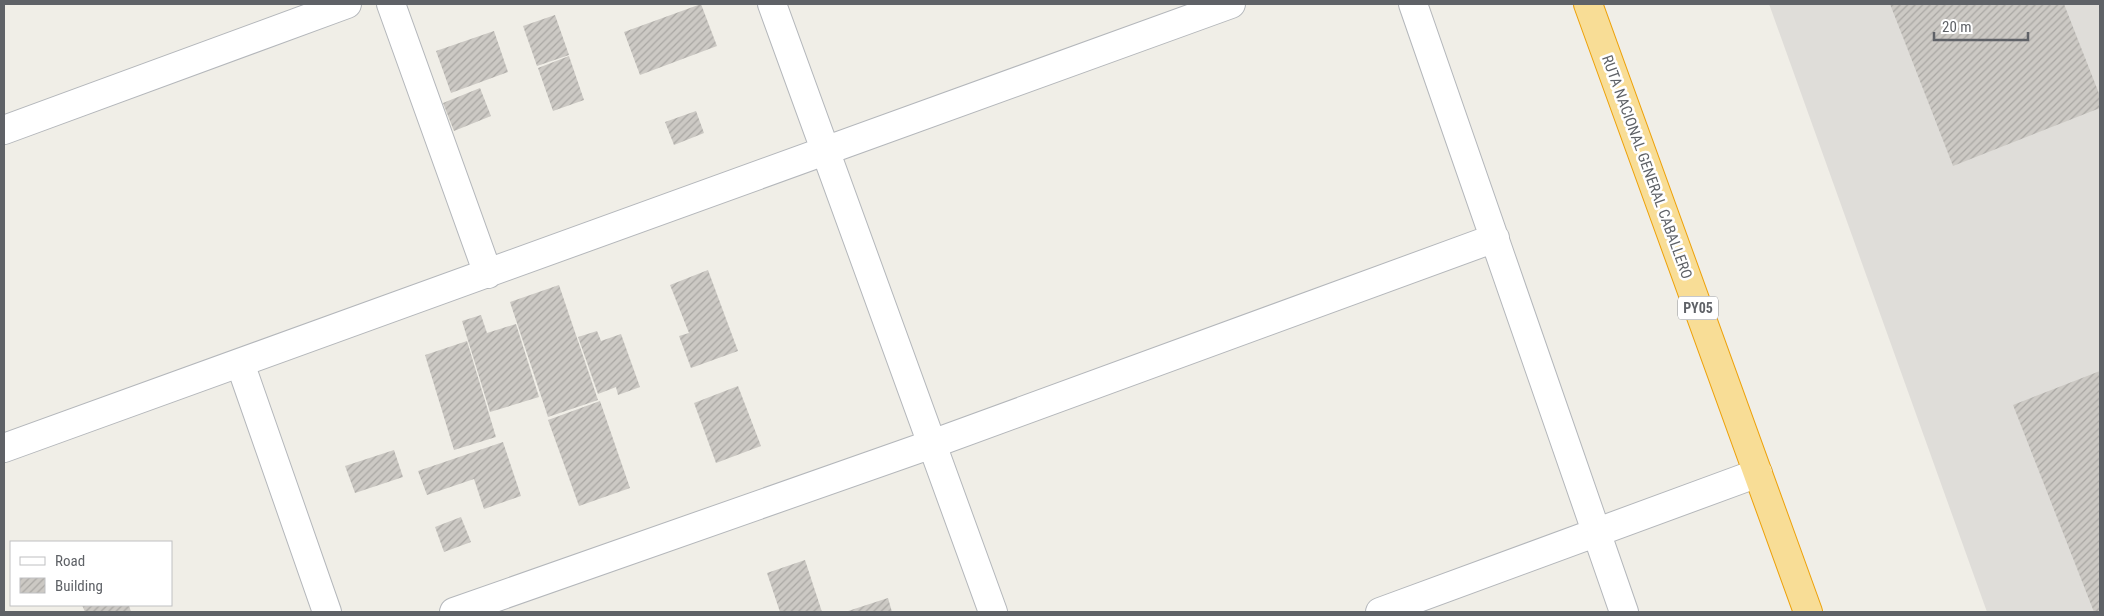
<svg xmlns="http://www.w3.org/2000/svg" width="2104" height="616" viewBox="0 0 2104 616" font-family="'Roboto Condensed',sans-serif">
	<style>
		.industrial { fill: #dfddd9 }
		.building { fill: url(#building-hatch) }
		.lines { fill: none; stroke-linecap: round; stroke-linejoin: round }
		.street-casing { stroke: #b4b7bb; stroke-width: 30 }
		.highway-casing { stroke: #eda10a; stroke-width: 30 }
		.street { stroke: #fff; stroke-width: 28 }
		.highway { stroke: #f8dd96; stroke-width: 28 }
		.labels { text-anchor: middle; stroke-width: 5; stroke-linejoin: round; paint-order: stroke }
		.shield { fill: #fff; stroke: #8f9195; stroke-width: 1 }
		.shield-label { font-size: 14px; font-weight: bold; fill: #5f6267 }
		.street-label { font-size: 15px; fill: #5f6267; stroke: #fff }
	</style>
	<defs>
		<pattern id="building-hatch" width="6" height="6" patternUnits="userSpaceOnUse" patternTransform="scale(1.25)"><rect width="6" height="6" fill="#ccc9c4"/><path d="M-1 1l2-2M0 6l6-6M5 7l2-2" fill="none" stroke="#a9a7a3"/></pattern>
	</defs>
	<rect width="100%" height="100%" fill="#f0eee7"/>
	<path class="industrial" d="M 1769,4 L 2100,4 L 2100,612 L 1987,612 Z"/>
	<path class="building" d="M 701,4 L 717,46 L 640,75 L 624,32 Z
		M 1890,4 L 2064,4 L 2100,96 L 2100,108 L 1953,166 Z
		M 555,15 L 569,55 L 537,66 L 523,26 Z
		M 494,31 L 508,72 L 451,93 L 436,51 Z
		M 569,56 L 584,100 L 553,111 L 538,68 Z
		M 480,88 L 491,116 L 454,131 L 443,103 Z
		M 696,111 L 704,133 L 674,145 L 665,122 Z
		M 708,270 L 738,351 L 691,368 L 679,336 L 689,333 L 670,285 Z
		M 559,285 L 598,400 L 548,417 L 510,302 Z
		M 481,315 L 487,333 L 516,324 L 539,397 L 490,412 L 462,321 Z
		M 597,331 L 601,341 L 621,334 L 640,387 L 618,395 L 616,387 L 598,394 L 578,337 Z
		M 467,341 L 496,437 L 454,450 L 425,355 Z
		M 2100,371 L 2100,612 L 2094,612 L 2013,405 Z
		M 738,386 L 761,446 L 716,463 L 694,403 Z
		M 600,401 L 630,488 L 579,506 L 548,420 Z
		M 503,442 L 521,496 L 484,509 L 474,479 L 427,495 L 418,471 Z
		M 394,450 L 403,477 L 355,493 L 345,466 Z
		M 461,517 L 471,542 L 444,552 L 435,527 Z
		M 805,560 L 822,612 L 780,612 L 767,573 Z
		M 888,598 L 892,612 L 845,612 Z
		M 82,605 L 129,605 L 131,612 L 85,612 Z"/>
	<g class="lines">
		<defs>
			<path id="street" d="M 391,4 L 488,274
				M 772,4 L 993,612
				M 1413,4 L 1624,612
				M 4,130 L 347,4
				M 240,363 L 327,612
				M 4,448 L 1231,4
				M 454,612 L 932,444 L 1495,238
				M 1380,612 L 1758,473"/>
			<path id="highway" d="M 1588,4 L 1808,612"/>
		</defs>
		<use href="#street" class="street-casing"/>
		<use href="#highway" class="highway-casing"/>
		<use href="#street" class="street"/>
		<use href="#highway" class="highway"/>
	</g>
	<g class="labels">
		<rect class="shield" x="1678" y="296.5" width="40" height="23" rx="4"/>
		<g class="shield-label">
			<text x="1698" y="313">PY05</text>
		</g>
		<g class="street-label">
			<text transform="translate(1647 167) rotate(70)" y="5">RUTA NACIONAL GENERAL CABALLERO</text>
		</g>
	</g>
	<rect width="2104" height="616" fill="none" stroke="#5f6267" stroke-width="10"/>
	<rect x="10" y="541" width="162" height="65" fill="#ffffff" stroke="#bfc0c2"/>
	<rect x="20" y="557" width="25" height="8" fill="#ffffff" stroke="#bfc0c2"/>
	<text x="55" y="566" font-size="15" fill="#5f6267">Road</text>
	<rect x="20" y="578" width="25" height="15" fill="url(#building-hatch)" stroke="#bfc0c2"/>
	<text x="55" y="591" font-size="15" fill="#5f6267">Building</text>
	<path d="M1934 32v8h94v-8" fill="none" stroke="#5f6267" stroke-width="2.5"/>
	<text x="1942" y="32" font-size="15" fill="#5f6267" stroke="#ffffff" stroke-width="4" paint-order="stroke">20 m</text>
</svg>
